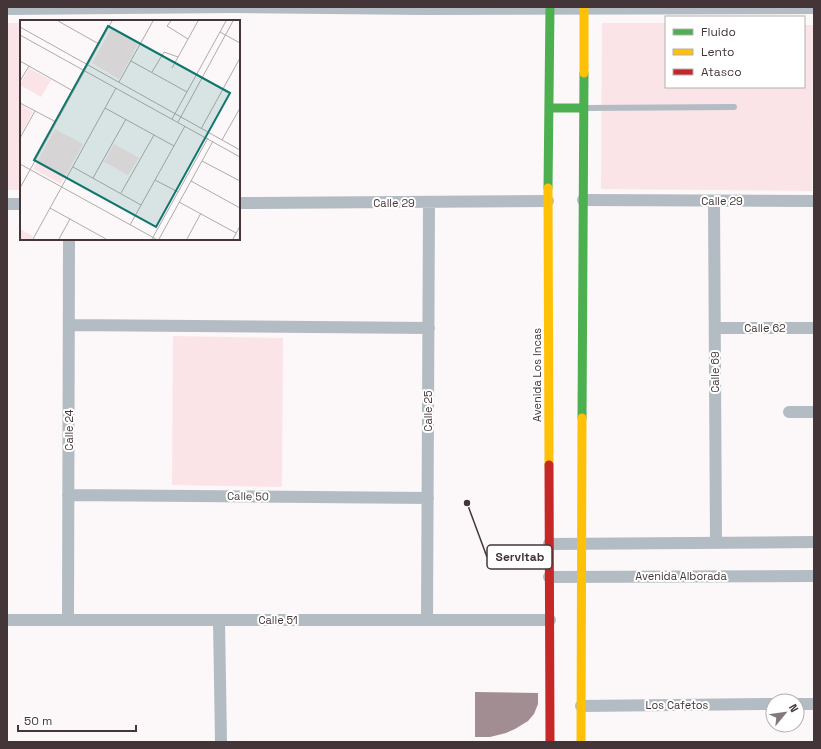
<svg xmlns="http://www.w3.org/2000/svg" width="821" height="749" viewBox="0 0 821 749" font-family="'Space Grotesk',sans-serif">
	<style>
		.green { fill: #fbe4e8 }
		.building { fill: #a28d93 }
		.lines { fill: none; stroke-linecap: round; stroke-linejoin: round }
		.lane { stroke: #b3bcc2; stroke-width: 6 }
		.street { stroke: #b3bcc2; stroke-width: 12 }
		.fast { stroke: #4caf50; stroke-width: 9 }
		.slow { stroke: #ffc107; stroke-width: 9 }
		.jam { stroke: #c62828; stroke-width: 9 }
		.labels { text-anchor: middle; stroke-width: 4; stroke-linejoin: round; paint-order: stroke }
		.street-label { font-size: 11px; fill: #443638; stroke: #fff }
		.inset-road { fill: none; stroke: #b2aaab; stroke-width: 1 }
		.view { fill: #0f766e; fill-opacity: 0.15; stroke: #0f766e; stroke-width: 2 }
		.inset-edge { fill: none; stroke: #443638; stroke-width: 2 }
		.leader { fill: none; stroke: #443638; stroke-width: 1.5 }
		.callout-dot { fill: #443638; stroke: #fff; stroke-width: 1.5 }
		.callout { fill: #fff; stroke: #443638; stroke-width: 1.5 }
		.callout-label { font-size: 12px; text-anchor: middle; font-weight: bold; fill: #443638 }
	</style>
	<rect width="100%" height="100%" fill="#fcf7f8"/>
	<path class="green" d="M 7,23 L 21,23 L 21,190 L 7,190 Z
		M 602,23 L 666,23 L 666,87 L 804,87 L 804,25 L 813,25 L 812,191 L 601,189 Z
		M 173,336 L 283,338 L 282,487 L 172,485 Z"/>
	<path class="building" d="M 475,692 L 538,693 L 538,704 L 534,714 L 528,721 L 515,729 L 506,733 L 490,737 L 475,737 Z"/>
	<g class="lines">
		<path class="lane" d="M 585,108 L 734,107"/>
		<path class="street" d="M 7,9 L 232,7 L 425,9 L 814,8
			M 583,200 L 814,201
			M 714,201 L 716,543
			M 239,203 L 548,201
			M 7,204 L 21,204
			M 69,325 L 429,328
			M 715,328 L 814,328
			M 789,412 L 814,412
			M 68,495 L 428,498
			M 549,544 L 814,542
			M 549,577 L 814,576
			M 7,620 L 550,620
			M 68,620 L 69,239
			M 219,620 L 221,742
			M 427,620 L 429,202
			M 797,704 L 814,704
			M 581,706 L 773,704"/>
		<path class="fast" d="M 550,108 L 584,108
			M 548,188 L 550,7
			M 582,418 L 584,73"/>
		<path class="slow" d="M 584,73 L 584,7
			M 548,188 L 549,465
			M 581,742 L 582,418"/>
		<path class="jam" d="M 549,465 L 550,742"/>
	</g>
	<g class="labels">
		<g class="street-label">
			<text x="722" y="205">Calle 29</text>
			<text x="394" y="207">Calle 29</text>
			<text x="765" y="332">Calle 62</text>
			<text transform="translate(715 372) rotate(-90)" y="4">Calle 69</text>
			<text transform="translate(537 375) rotate(-90)" y="4">Avenida Los Incas</text>
			<text transform="translate(428 411) rotate(-90)" y="4">Calle 25</text>
			<text transform="translate(69 430) rotate(-90)" y="4">Calle 24</text>
			<text transform="translate(248 496) rotate(1)" y="4">Calle 50</text>
			<text x="681" y="580">Avenida Alborada</text>
			<text x="278" y="624">Calle 51</text>
			<text x="677" y="709">Los Cafetos</text>
		</g>
	</g>
	<g transform="translate(20 20)">
		<rect width="220" height="220" fill="#fcf7f8"/>
		<path d="M 91,9 L 118,24 L 99,59 L 72,43 ZM 9,48 L 31,60 L 21,77 L 0,65 ZM 0,84 L 13,92 L 1,114 L 0,114 ZM 35,109 L 63,124 L 41,164 L 13,149 ZM 94,124 L 119,138 L 108,155 L 84,142 ZM 0,209 L 13,216 L 11,219 L 0,219 Z" fill="#fbe4e8"/>
		<path class="inset-road" d="M 38,1 L 79,24M 151,1 L 147,6 L 168,19M 0,7 L 220,130M 200,12 L 220,23M 0,15 L 220,137M 0,41 L 53,71M 111,41 L 167,72M 152,48 L 178,1M 132,52 L 144,32 L 158,37M 0,61 L 9,46M 99,62 L 133,1M 0,83 L 36,102M 85,88 L 154,126M 152,99 L 206,1M 158,102 L 213,1M 181,109 L 220,38M 0,118 L 15,91M 202,120 L 220,88M 182,141 L 220,161M 0,144 L 136,219M 53,147 L 121,185M 73,158 L 106,99M 135,160 L 158,172M 171,161 L 220,188M 0,168 L 92,1M 101,173 L 134,115M 159,182 L 216,213M 30,188 L 86,219M 110,205 L 165,106M 13,219 L 96,68M 39,219 L 50,199M 132,219 L 188,118M 139,219 L 193,121M 167,219 L 181,193M 213,219 L 220,206"/>
		<path class="view" d="M 88,6 L 210,73 L 136,207 L 14,140 Z"/>
		<rect width="220" height="220" class="inset-edge"/>
	</g>
	<path class="leader" d="M467 503L487 557"/>
	<circle class="callout-dot" cx="467" cy="503" r="4"/>
	<rect class="callout" x="487" y="545" width="65" height="24" rx="4"/>
	<g class="callout-label">
		<text x="520" y="561">Servitab</text>
	</g>
	<rect width="821" height="749" fill="none" stroke="#443638" stroke-width="16"/>
	<rect x="665" y="16" width="140" height="72" fill="#ffffff" stroke="#b4afaf"/>
	<rect x="673" y="29" width="20" height="6" fill="#4caf50" stroke="#b4afaf"/>
	<text x="701" y="36" font-size="12" fill="#443638">Fluido</text>
	<rect x="673" y="49" width="20" height="6" fill="#ffc107" stroke="#b4afaf"/>
	<text x="701" y="56" font-size="12" fill="#443638">Lento</text>
	<rect x="673" y="69" width="20" height="6" fill="#c62828" stroke="#b4afaf"/>
	<text x="701" y="76" font-size="12" fill="#443638">Atasco</text>
	<g transform="translate(785 713) rotate(61)"><circle r="19" fill="#ffffff" stroke="#b4afaf"/>
	<path d="M0-3L7 15L0 10L-7 15Z" fill="#847a7b"/>
	<text y="-6" font-size="11" font-weight="bold" text-anchor="middle" fill="#443638">N</text>
	</g>
	<path d="M18 725v6h118v-6" fill="none" stroke="#443638" stroke-width="2"/>
	<text x="24" y="725" font-size="12" fill="#443638" stroke="#ffffff" stroke-width="3" paint-order="stroke">50 m</text>
</svg>
